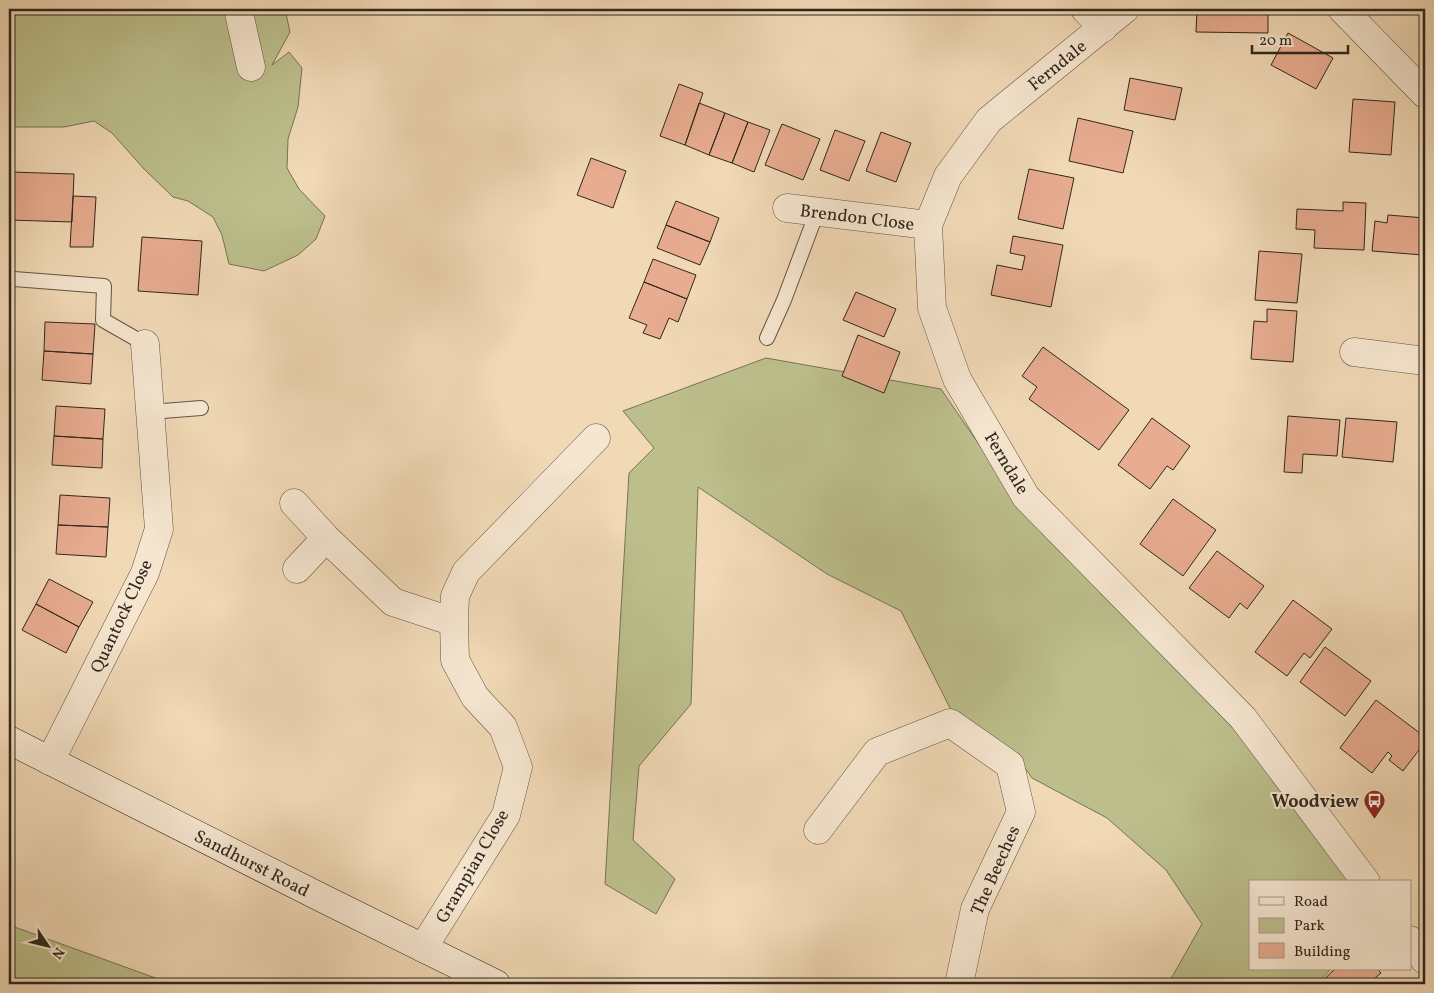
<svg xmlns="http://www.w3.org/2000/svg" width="1434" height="993" viewBox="0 0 1434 993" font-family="Vollkorn,serif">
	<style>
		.green { fill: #bcbf8c; stroke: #767355 }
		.building { fill: #e8ac90; stroke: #2f271e }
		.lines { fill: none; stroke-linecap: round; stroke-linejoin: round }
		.lane-casing { stroke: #605444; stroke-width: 16 }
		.street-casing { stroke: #605444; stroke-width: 29 }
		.secondary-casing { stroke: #2f271e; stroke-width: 29 }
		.lane { stroke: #f6e6d0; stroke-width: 14 }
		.street { stroke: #f6e6d0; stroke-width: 28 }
		.secondary { stroke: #f6e6d0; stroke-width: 28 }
		.labels { text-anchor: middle; stroke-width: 4; stroke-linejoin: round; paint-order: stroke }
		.street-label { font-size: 18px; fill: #2f271e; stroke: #f6e6d0 }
		.poi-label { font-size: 18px; font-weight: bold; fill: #2f271e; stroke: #f6e6d0; text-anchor: end }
	</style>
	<rect width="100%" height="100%" fill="#f1d9b6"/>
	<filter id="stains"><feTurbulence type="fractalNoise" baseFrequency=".004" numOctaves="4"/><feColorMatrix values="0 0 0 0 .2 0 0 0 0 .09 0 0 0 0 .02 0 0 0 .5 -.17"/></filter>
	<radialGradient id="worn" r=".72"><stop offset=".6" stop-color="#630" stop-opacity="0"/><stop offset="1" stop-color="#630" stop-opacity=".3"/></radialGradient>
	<path class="green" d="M 9,9 L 285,9 L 290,32 L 272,65 L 289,52 L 302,68 L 298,107 L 288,139 L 287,168 L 299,189 L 325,216 L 316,239 L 298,255 L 264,271 L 229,264 L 222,235 L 213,217 L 188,201 L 173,197 L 144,169 L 112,133 L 94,121 L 64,127 L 12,127 L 9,122 Z
		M 766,358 L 941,389 L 1026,513 L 1237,727 L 1355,882 L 1250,882 L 1250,969 L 1331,969 L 1317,984 L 1168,984 L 1202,924 L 1166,870 L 1107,818 L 1032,778 L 1016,755 L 951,710 L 901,611 L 827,574 L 698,487 L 691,704 L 639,766 L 633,840 L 675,879 L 656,914 L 605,884 L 629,473 L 654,448 L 623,411 Z
		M 9,925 L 172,984 L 9,984 Z"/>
	<path class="building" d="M 1197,9 L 1268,9 L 1268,33 L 1196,32 Z
		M 1288,33 L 1333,58 L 1316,89 L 1271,65 Z
		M 1130,78 L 1182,88 L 1175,120 L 1124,110 Z
		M 679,84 L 703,93 L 685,145 L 660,136 Z
		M 1353,99 L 1395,102 L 1391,155 L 1349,152 Z
		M 699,103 L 725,113 L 709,155 L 685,145 Z
		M 725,113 L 748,122 L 732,163 L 709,155 Z
		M 1078,118 L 1133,131 L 1123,173 L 1069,161 Z
		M 748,122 L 770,130 L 754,172 L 732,163 Z
		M 782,124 L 820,139 L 803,180 L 765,165 Z
		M 835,130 L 865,141 L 849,181 L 820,170 Z
		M 881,132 L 911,143 L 896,182 L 866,171 Z
		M 591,158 L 626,171 L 613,208 L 577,195 Z
		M 1029,169 L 1074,178 L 1063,229 L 1018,219 Z
		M 10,172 L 74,174 L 72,222 L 9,220 Z
		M 73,196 L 96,197 L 93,247 L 70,247 Z
		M 676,201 L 719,218 L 710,242 L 666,225 Z
		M 1343,202 L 1366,203 L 1364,250 L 1314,248 L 1315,230 L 1296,229 L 1297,209 L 1343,211 Z
		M 1388,215 L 1425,218 L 1423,255 L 1372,251 L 1375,221 L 1387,223 Z
		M 666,225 L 710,242 L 700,265 L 657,248 Z
		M 1013,236 L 1063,245 L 1051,307 L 991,295 L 997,265 L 1022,270 L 1025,256 L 1010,253 Z
		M 142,237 L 202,241 L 198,295 L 138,291 Z
		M 1259,251 L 1302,254 L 1297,303 L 1255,300 Z
		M 653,259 L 696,275 L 687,299 L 644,282 Z
		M 644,282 L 687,299 L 678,322 L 669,318 L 660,339 L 643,333 L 647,325 L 629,318 Z
		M 856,292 L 896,309 L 884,337 L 843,320 Z
		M 1267,309 L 1297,311 L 1293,362 L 1251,359 L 1254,321 L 1267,322 Z
		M 45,322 L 95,324 L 93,354 L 44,351 Z
		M 858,335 L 900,352 L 884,393 L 842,376 Z
		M 1043,347 L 1129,410 L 1099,450 L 1029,399 L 1037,387 L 1022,376 Z
		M 44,351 L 93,354 L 91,384 L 42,380 Z
		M 56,406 L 105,409 L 103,439 L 54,436 Z
		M 1288,416 L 1340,420 L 1337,456 L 1303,454 L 1302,473 L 1284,472 Z
		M 1152,418 L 1190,446 L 1173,470 L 1167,466 L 1150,489 L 1118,465 Z
		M 1346,418 L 1397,422 L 1393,462 L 1342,457 Z
		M 54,436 L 103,439 L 102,468 L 52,465 Z
		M 60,495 L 110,498 L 108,527 L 58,525 Z
		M 1173,499 L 1216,530 L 1183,576 L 1140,544 Z
		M 58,525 L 108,527 L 106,557 L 56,554 Z
		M 1217,551 L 1264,586 L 1247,609 L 1240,603 L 1229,618 L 1189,588 Z
		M 49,579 L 93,602 L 79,627 L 36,604 Z
		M 1293,600 L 1332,629 L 1310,658 L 1304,653 L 1287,676 L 1255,652 Z
		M 36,604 L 79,627 L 66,653 L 22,630 Z
		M 1325,647 L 1371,681 L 1345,716 L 1300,682 Z
		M 1376,700 L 1425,737 L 1425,742 L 1403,771 L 1389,760 L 1392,756 L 1388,752 L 1372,773 L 1340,748 Z
		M 1335,969 L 1378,969 L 1381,973 L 1368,984 L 1319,984 Z"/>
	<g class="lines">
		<defs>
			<path id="lane" d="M 14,279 L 104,286 L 103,320 L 145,344
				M 767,338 L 784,300 L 817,212
				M 150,412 L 201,408"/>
			<path id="street" d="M 238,9 L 251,67
				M 1085,9 L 1103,28
				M 1125,9 L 989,120 L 948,176 L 928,225 L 932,308 L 957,379 L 1026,497 L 1243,718 L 1366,882
				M 1342,9 L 1425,94
				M 787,208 L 928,225
				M 1354,352 L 1425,361
				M 294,503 L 326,538 L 393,602 L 454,622
				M 297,569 L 326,538
				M 50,761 L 145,573 L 159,529 L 145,344
				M 818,830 L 877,752 L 950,723 L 1010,765 L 1021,812 L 975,909 L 959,984
				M 1410,940 L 1425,960
				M 423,948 L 506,815 L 518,767 L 503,727 L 475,697 L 455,660 L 454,622 L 455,596 L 466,572 L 596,438"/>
			<path id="secondary" d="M 9,740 L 324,899 L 496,984"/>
		</defs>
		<use href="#lane" class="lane-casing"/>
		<use href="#street" class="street-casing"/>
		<use href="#secondary" class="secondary-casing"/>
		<use href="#lane" class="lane"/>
		<use href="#street" class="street"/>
		<use href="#secondary" class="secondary"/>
	</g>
	<defs>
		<symbol id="bus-pin" viewBox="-11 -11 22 30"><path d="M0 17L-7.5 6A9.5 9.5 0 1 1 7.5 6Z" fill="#8f2418" stroke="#f6e6d0"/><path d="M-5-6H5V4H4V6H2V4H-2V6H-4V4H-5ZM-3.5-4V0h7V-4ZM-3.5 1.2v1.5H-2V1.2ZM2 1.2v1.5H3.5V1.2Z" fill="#fff"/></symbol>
	</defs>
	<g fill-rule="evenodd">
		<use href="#bus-pin" x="1362" y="788" width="25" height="34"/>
	</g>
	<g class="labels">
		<g class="street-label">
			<text transform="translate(1057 65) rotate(-39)" y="6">Ferndale</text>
			<text transform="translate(857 217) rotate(7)" y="6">Brendon Close</text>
			<text transform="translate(1007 463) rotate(59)" y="6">Ferndale</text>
			<text transform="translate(121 616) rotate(-65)" y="6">Quantock Close</text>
			<text transform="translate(252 863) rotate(27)" y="6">Sandhurst Road</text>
			<text transform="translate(472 866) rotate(-60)" y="6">Grampian Close</text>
			<text transform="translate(995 870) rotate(-66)" y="6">The Beeches</text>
		</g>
		<g class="poi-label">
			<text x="1359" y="807">Woodview</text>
		</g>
	</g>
	<rect width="1434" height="993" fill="none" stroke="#f1d9b6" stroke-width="30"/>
	<rect x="10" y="10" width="1414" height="973" fill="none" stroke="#2f271e" stroke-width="2.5"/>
	<rect x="15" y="15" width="1404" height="963" fill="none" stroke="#2f271e"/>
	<rect x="1249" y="880" width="162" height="90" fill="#f6e6d0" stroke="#a69a89"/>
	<rect x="1259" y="897" width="25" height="8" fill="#f6e6d0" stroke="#a69a89"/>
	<text x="1294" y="906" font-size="15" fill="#2f271e">Road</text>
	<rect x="1259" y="918" width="25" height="15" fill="#bcbf8c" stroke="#a69a89"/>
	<text x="1294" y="930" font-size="15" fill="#2f271e">Park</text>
	<rect x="1259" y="943" width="25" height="15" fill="#e8ac90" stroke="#a69a89"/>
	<text x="1294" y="956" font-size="15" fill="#2f271e">Building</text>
	<g transform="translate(48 946) rotate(125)" stroke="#f6e6d0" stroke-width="4" paint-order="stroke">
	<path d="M0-4L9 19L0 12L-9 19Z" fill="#2f271e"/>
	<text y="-8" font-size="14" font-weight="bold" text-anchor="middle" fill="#2f271e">N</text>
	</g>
	<path d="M1252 45v8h96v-8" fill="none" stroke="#2f271e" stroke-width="2.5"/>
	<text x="1259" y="45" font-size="15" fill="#2f271e" stroke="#f6e6d0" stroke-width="4" paint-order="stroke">20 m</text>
	<rect width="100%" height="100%" filter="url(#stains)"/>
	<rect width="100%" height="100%" fill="url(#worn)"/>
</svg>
